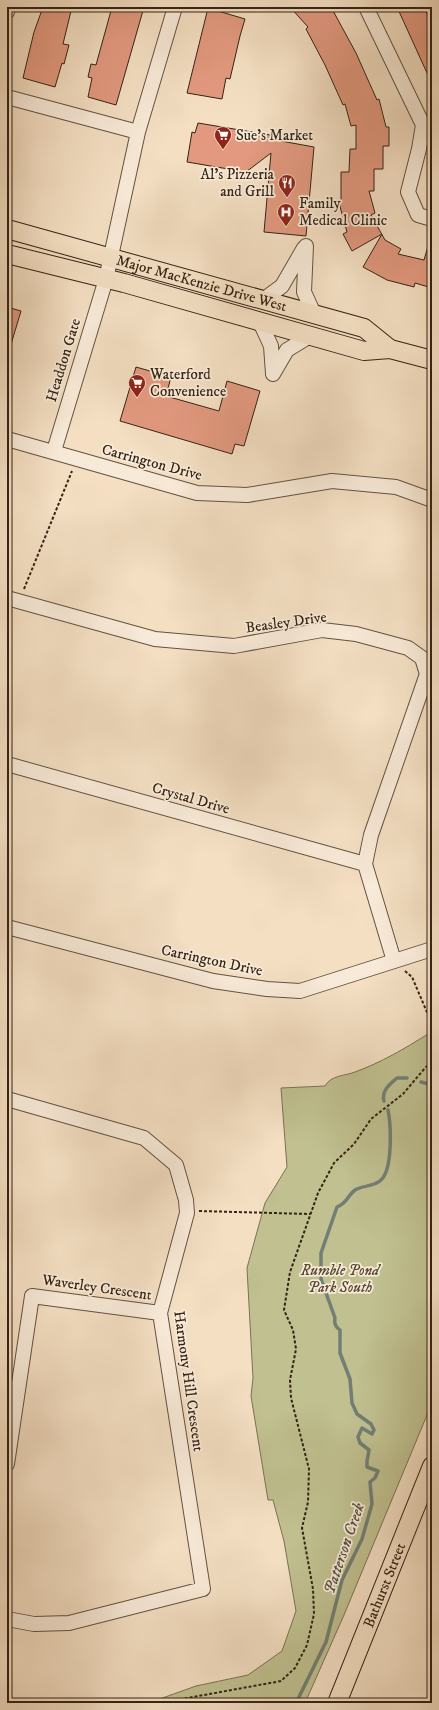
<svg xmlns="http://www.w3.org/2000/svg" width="439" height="1710" viewBox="0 0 439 1710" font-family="'IM FELL DW Pica',serif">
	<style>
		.green { fill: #c0c090; stroke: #7a7252 }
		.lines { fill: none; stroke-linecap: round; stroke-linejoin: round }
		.stream { stroke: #727f74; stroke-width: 3.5 }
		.building { fill: #e2997f; stroke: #342314 }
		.minor-casing { stroke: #645240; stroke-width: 16 }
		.major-casing { stroke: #342314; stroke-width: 20 }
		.path { stroke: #342314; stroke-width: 2; stroke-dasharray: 3 2; stroke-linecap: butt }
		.minor { stroke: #f8ead8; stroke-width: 14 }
		.major { stroke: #f4dfc3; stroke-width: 18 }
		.labels { text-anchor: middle; stroke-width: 3.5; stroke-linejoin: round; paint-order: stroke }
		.poi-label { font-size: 15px; fill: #342314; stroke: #f8ead8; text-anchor: start }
		.street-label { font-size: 15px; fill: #342314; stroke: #f8ead8 }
		.park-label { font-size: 15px; font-style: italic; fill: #574a33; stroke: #f8ead8 }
		.water-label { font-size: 16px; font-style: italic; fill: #535144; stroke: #f8ead8 }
	</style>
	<rect width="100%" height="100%" fill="#f4dfc3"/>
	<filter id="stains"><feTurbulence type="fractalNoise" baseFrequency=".005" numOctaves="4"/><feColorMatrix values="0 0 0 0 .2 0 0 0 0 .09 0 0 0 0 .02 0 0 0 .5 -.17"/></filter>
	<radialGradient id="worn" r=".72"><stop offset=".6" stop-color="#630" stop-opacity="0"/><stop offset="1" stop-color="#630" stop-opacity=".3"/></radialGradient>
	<path class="green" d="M 432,1033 L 432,1403 L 344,1615 L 305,1703 L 134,1703 L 154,1701 L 196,1686 L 248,1675 L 282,1651 L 296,1611 L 284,1541 L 273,1500 L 268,1500 L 251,1396 L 253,1378 L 247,1268 L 265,1203 L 287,1167 L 281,1088 L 325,1086 C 331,1075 345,1076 355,1072 C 382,1062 404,1049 428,1034 Z"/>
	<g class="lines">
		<path class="stream" d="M 421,1082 L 432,1085
			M 384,1101 C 381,1091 390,1084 397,1078 L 407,1078
			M 296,1703 L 326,1642 L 342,1580 L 362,1539 L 372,1504 L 370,1482 L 375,1478 L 378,1471 L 367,1467 L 367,1461 L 369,1450 L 360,1443 L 358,1437 L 362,1428 L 372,1434 L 374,1430 L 371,1424 L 357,1414 L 352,1403 L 350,1379 L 340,1353 L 340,1330 C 335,1327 334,1323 335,1318 L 321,1279 L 321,1253 L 337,1207 C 348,1202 347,1196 355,1190 C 363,1185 374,1187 381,1180 C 393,1169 391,1125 388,1110"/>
	</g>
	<path class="building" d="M 43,7 L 72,7 L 63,44 L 69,45 L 64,64 L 62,63 L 55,87 L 23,78 L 34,32 Z
		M 112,7 L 144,7 L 116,105 L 88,97 L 92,78 L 88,77 L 91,64 L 96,65 Z
		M 290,7 L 331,7 L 356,53 L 377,100 L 379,99 L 386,127 L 389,127 L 389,146 L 383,146 L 383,169 L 374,169 L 374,191 L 369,191 L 375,213 L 371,215 L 385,240 L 401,249 L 398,254 L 424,260 L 429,243 L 432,243 L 432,288 L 415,283 L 414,287 L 387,280 L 363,267 L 382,234 L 352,251 L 343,234 L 347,232 L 339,203 L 341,203 L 341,172 L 349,172 L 350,149 L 356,149 L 356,125 L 351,126 L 345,104 L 343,105 L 325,65 L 306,29 L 308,27 Z
		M 397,7 L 424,7 L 432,25 L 432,84 Z
		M 208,8 L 245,19 L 240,36 L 230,79 L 226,78 L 222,99 L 187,93 Z
		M 198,123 L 282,137 L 281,141 L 314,147 L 306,236 L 264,232 L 271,153 L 246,172 L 187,162 L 192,132 L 195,133 Z
		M 7,307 L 21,311 L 9,351 L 7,351 Z
		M 136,367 L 171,377 L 166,396 L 219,411 L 227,381 L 260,391 L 244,446 L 235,444 L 232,454 L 120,421 Z"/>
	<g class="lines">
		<defs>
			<path id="minor" d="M 366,7 L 423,125 L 419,149 L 408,192 L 418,215 L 432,219
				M 7,12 L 8,7
				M 7,97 L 138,132
				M 306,246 L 304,292 L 314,314
				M 263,300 L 282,286 L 304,248
				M 260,322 L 271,346 L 273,374
				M 273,374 L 287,350 L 310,336
				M 7,439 L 197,493 L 247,495 L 332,481 L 396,487 L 432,500
				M 54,451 L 106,279 L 138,132 L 175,7
				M 7,598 L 155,639 L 234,646 L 322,630 L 356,634 L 408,648 L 422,658 L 427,674 L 371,835 L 365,864 L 394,961
				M 7,764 L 365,864
				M 7,927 L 213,981 L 267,989 L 300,991 L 432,949
				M 7,1099 L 144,1138 L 176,1165 L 186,1200 L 187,1213 L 160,1313 L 203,1589 L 69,1623 L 34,1624 L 7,1619
				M 7,1464 L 32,1296 L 160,1313"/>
			<g id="major">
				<path id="s1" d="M 7,229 L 364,328 L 390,349"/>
				<path d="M 7,254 L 124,283 L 364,351 L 390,349 L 432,360"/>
				<path id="s2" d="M 337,1703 L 432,1466"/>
			</g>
		</defs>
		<use href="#minor" class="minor-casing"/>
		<use href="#major" class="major-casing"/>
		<path class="path" d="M 24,589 L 72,471
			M 405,971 L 412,977 L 432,1024
			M 199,1211 L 310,1214
			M 160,1703 L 281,1681 L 295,1668 L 307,1645 L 314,1614 L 313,1589 L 302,1528 L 308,1502 L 309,1469 L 291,1398 L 290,1380 L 296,1349 L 293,1330 L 284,1310 L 290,1272 L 318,1193 L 334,1163 L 354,1144 L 371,1119 L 403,1094 L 425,1068 L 432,1062"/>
		<use href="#minor" class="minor"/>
		<use href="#major" class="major"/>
	</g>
	<defs>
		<symbol id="supermarket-pin" viewBox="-11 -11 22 30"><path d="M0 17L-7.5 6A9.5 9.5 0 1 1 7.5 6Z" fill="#8f2418" stroke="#f8ead8"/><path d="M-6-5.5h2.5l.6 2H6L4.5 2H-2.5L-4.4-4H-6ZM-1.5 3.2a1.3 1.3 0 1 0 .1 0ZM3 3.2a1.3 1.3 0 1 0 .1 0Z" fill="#fff"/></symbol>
		<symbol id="restaurant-pin" viewBox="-11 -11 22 30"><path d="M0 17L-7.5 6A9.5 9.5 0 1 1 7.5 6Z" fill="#8f2418" stroke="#f8ead8"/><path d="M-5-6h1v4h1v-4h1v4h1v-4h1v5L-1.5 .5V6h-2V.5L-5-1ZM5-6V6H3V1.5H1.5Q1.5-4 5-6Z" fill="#fff"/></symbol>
		<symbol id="hospital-pin" viewBox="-11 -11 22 30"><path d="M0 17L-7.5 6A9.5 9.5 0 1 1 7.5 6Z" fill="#8f2418" stroke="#f8ead8"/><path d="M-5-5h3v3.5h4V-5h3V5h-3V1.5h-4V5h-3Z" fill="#fff"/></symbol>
	</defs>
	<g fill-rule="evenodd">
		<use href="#supermarket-pin" x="213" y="125" width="20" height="27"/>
		<use href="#restaurant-pin" x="277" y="173" width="20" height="27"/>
		<use href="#hospital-pin" x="276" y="202" width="20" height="27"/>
		<use href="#supermarket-pin" x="127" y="373" width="20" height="27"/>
	</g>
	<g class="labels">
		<g class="poi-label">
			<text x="236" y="140">Sue's Market</text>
			<text x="274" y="179" text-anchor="end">Al's Pizzeria<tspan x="274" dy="17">and Grill</tspan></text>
			<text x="299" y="208">Family<tspan x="299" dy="17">Medical Clinic</tspan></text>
			<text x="150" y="379">Waterford<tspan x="150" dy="17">Convenience</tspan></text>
		</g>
		<g class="street-label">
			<text dy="5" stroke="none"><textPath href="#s1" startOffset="202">Major MacKenzie Drive West</textPath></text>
			<text transform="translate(63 360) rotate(-73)" y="5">Headdon Gate</text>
			<text transform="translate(152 462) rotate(15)" y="5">Carrington Drive</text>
			<text transform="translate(286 622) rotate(-8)" y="5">Beasley Drive</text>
			<text transform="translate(191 798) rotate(16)" y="5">Crystal Drive</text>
			<text transform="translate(212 960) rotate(12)" y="5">Carrington Drive</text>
			<text transform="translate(97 1287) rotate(8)" y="5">Waverley Crescent</text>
			<text transform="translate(189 1381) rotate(82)" y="5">Harmony Hill Crescent</text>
			<text dy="5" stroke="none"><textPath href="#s2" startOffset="127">Bathurst Street</textPath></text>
		</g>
		<g class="park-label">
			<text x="340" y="1275">Rumble Pond<tspan x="340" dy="17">Park South</tspan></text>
		</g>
		<g class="water-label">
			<text transform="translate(343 1548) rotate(-71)" y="6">Patterson Creek</text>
		</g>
	</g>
	<rect width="439" height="1710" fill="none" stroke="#f4dfc3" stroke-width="24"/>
	<rect x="8" y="8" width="423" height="1694" fill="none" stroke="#342314" stroke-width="2"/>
	<rect x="12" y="12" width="415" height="1686" fill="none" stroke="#342314"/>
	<rect width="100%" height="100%" filter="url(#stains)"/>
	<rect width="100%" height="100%" fill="url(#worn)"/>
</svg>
